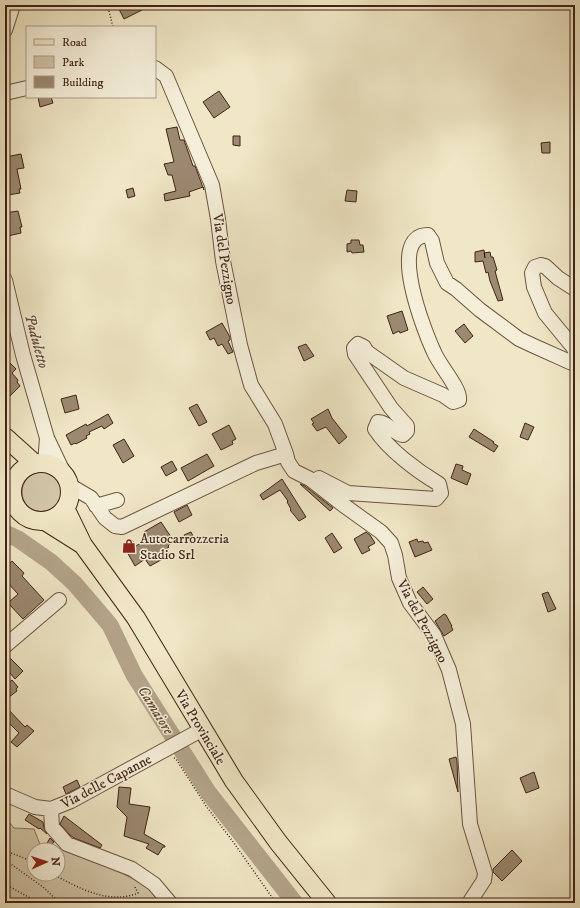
<svg xmlns="http://www.w3.org/2000/svg" width="580" height="908" viewBox="0 0 580 908" font-family="'IM FELL DW Pica',serif">
	<style>
		.green { fill: #d2c6a8; stroke: #8a745e; fill-rule: evenodd }
		.lines { fill: none; stroke-linecap: round; stroke-linejoin: round }
		.stream { stroke: #86705b; stroke-width: 3 }
		.river { stroke: #b4a48a; stroke-width: 17 }
		.building { fill: #9c8971; stroke: #412315 }
		.minor-casing { stroke: #6d5441; stroke-width: 16 }
		.major-casing { stroke: #412315; stroke-width: 20 }
		.path { stroke: #412315; stroke-width: 1.5; stroke-dasharray: 1 2; stroke-linecap: butt }
		.minor { stroke: #f5efda; stroke-width: 14 }
		.major { stroke: #f0e7c6; stroke-width: 18 }
		.labels { text-anchor: middle; stroke-width: 3; stroke-linejoin: round; paint-order: stroke }
		.street-label { font-size: 14px; fill: #412315; stroke: #f5efda }
		.poi-label { font-size: 14px; fill: #412315; stroke: #f5efda; text-anchor: start }
		.water-label { font-size: 15px; font-style: italic; fill: #644a38; stroke: #f5efda }
	</style>
	<rect width="100%" height="100%" fill="#f0e7c6"/>
	<filter id="stains"><feTurbulence type="fractalNoise" baseFrequency=".005" numOctaves="4"/><feColorMatrix values="0 0 0 0 .2 0 0 0 0 .09 0 0 0 0 .02 0 0 0 .5 -.17"/></filter>
	<radialGradient id="worn" r=".72"><stop offset=".6" stop-color="#630" stop-opacity="0"/><stop offset="1" stop-color="#630" stop-opacity=".3"/></radialGradient>
	<path class="green" d="M22 492a20 20 0 1 1 40 0a20 20 0 1 1-40 0Z
		M 5,817 L 14,828 L 34,829 L 41,847 L 74,849 L 151,888 L 159,903 L 5,903 ZM 34,850 L 58,850 L 58,874 L 34,874 Z"/>
	<g class="lines">
		<path class="stream" d="M 5,256 L 8,277"/>
		<path class="river" d="M 5,533 L 18,539 L 51,562 L 75,584 L 110,625 L 134,675 L 208,792 L 295,903"/>
	</g>
	<path class="building" d="M 117,5 L 139,5 L 142,10 L 124,19 Z
		M 219,91 L 230,107 L 214,118 L 203,102 Z
		M 38,97 L 51,97 L 53,103 L 40,107 Z
		M 177,127 L 180,140 L 184,140 L 193,166 L 195,166 L 204,190 L 203,187 L 189,192 L 190,196 L 165,201 L 164,194 L 176,191 L 172,175 L 168,175 L 164,164 L 174,162 L 166,129 Z
		M 233,136 L 240,136 L 240,146 L 233,145 Z
		M 550,142 L 550,153 L 542,153 L 541,143 Z
		M 21,154 L 24,168 L 17,169 L 21,189 L 19,189 L 20,193 L 8,195 L 5,178 L 5,157 Z
		M 133,188 L 135,196 L 128,198 L 126,190 Z
		M 347,190 L 357,191 L 356,202 L 345,201 Z
		M 18,211 L 22,227 L 20,227 L 21,233 L 8,236 L 5,213 Z
		M 351,240 L 359,240 L 360,245 L 363,245 L 364,252 L 352,253 L 351,251 L 347,252 L 347,244 L 351,243 Z
		M 484,250 L 485,258 L 484,253 L 490,252 L 491,257 L 493,257 L 497,270 L 495,271 L 503,300 L 498,301 L 490,281 L 488,272 L 486,273 L 483,261 L 475,262 L 475,252 Z
		M 402,311 L 408,330 L 400,333 L 399,331 L 393,334 L 387,316 Z
		M 222,323 L 230,337 L 230,340 L 228,341 L 233,352 L 228,354 L 222,344 L 218,346 L 214,338 L 210,340 L 206,332 Z
		M 464,324 L 473,336 L 465,343 L 455,331 Z
		M 306,344 L 314,356 L 304,361 L 298,347 Z
		M 5,358 L 16,369 L 12,373 L 18,380 L 17,382 L 20,386 L 5,401 Z
		M 76,395 L 79,409 L 65,413 L 61,399 Z
		M 197,404 L 207,422 L 199,426 L 189,408 Z
		M 328,409 L 332,418 L 347,437 L 339,444 L 326,427 L 317,431 L 312,424 L 314,423 L 311,419 Z
		M 108,414 L 113,423 L 104,429 L 102,426 L 89,432 L 90,434 L 86,436 L 87,438 L 76,444 L 75,443 L 71,445 L 66,435 L 86,424 L 87,426 Z
		M 525,423 L 534,427 L 528,440 L 520,437 Z
		M 229,425 L 236,439 L 232,441 L 233,444 L 221,450 L 212,434 Z
		M 474,429 L 494,442 L 493,443 L 498,446 L 494,452 L 469,437 Z
		M 124,439 L 134,456 L 123,463 L 113,445 Z
		M 207,454 L 214,466 L 188,481 L 181,468 Z
		M 172,461 L 177,470 L 166,476 L 161,467 Z
		M 456,464 L 463,466 L 462,470 L 471,474 L 467,485 L 451,478 Z
		M 282,479 L 306,517 L 299,521 L 290,510 L 291,509 L 287,502 L 288,501 L 280,490 L 263,500 L 260,495 Z
		M 300,484 L 305,486 L 333,508 L 330,511 Z
		M 187,505 L 192,515 L 179,522 L 174,512 Z
		M 161,522 L 171,537 L 167,539 L 170,544 L 168,546 L 169,547 L 166,549 L 170,555 L 150,566 L 145,559 L 135,566 L 123,545 L 132,540 L 136,546 L 148,538 L 144,532 Z
		M 191,532 L 195,540 L 188,543 L 184,535 Z
		M 366,532 L 370,535 L 375,543 L 368,547 L 370,550 L 362,554 L 354,539 Z
		M 332,533 L 342,548 L 334,553 L 325,538 Z
		M 417,539 L 418,542 L 423,541 L 424,543 L 428,542 L 432,550 L 415,557 L 409,542 Z
		M 12,561 L 24,573 L 22,576 L 44,600 L 23,619 L 8,603 L 18,594 L 5,580 L 5,568 Z
		M 423,587 L 433,599 L 427,604 L 417,592 Z
		M 548,592 L 556,609 L 548,612 L 542,594 Z
		M 444,614 L 446,615 L 452,626 L 451,626 L 453,630 L 444,636 L 435,621 Z
		M 10,658 L 23,671 L 15,679 L 5,667 L 5,663 Z
		M 12,680 L 18,687 L 16,689 L 17,691 L 5,700 L 5,686 Z
		M 5,706 L 25,727 L 27,725 L 34,731 L 17,747 L 11,742 L 19,733 L 5,719 Z
		M 456,757 L 457,761 L 458,792 L 449,759 Z
		M 534,772 L 539,788 L 526,793 L 520,778 Z
		M 77,780 L 80,787 L 66,794 L 63,787 Z
		M 119,787 L 131,788 L 129,804 L 150,807 L 144,834 L 165,846 L 165,847 L 163,847 L 158,855 L 146,848 L 149,844 L 124,836 L 127,817 L 117,807 Z
		M 29,814 L 43,822 L 44,828 L 47,834 L 40,828 L 39,829 L 25,820 Z
		M 64,816 L 102,845 L 100,848 L 74,838 L 70,835 L 60,824 Z
		M 50,838 L 54,842 L 47,850 L 44,848 Z
		M 512,850 L 522,861 L 502,881 L 493,872 L 493,869 Z"/>
	<g class="lines">
		<defs>
			<path id="minor" d="M 5,30 L 13,5
				M 155,68 L 166,76 L 212,185 L 218,219 L 223,261 L 240,345 L 251,385 L 275,424 L 286,454 L 288,462 L 294,471 L 310,479 L 342,504 L 381,532 L 391,543 L 395,555 L 399,578 L 410,603 L 434,635 L 449,670 L 463,724 L 470,824 L 485,873 L 484,880 L 469,903
				M 5,93 L 27,88
				M 5,280 L 23,355 L 47,438 L 66,478
				M 575,289 L 558,278 L 545,266 L 541,265 L 535,267 L 532,273 L 534,287 L 545,313 L 573,347 L 575,351
				M 45,464 L 47,438
				M 319,478 L 348,493 L 436,499 L 441,493 L 439,484 C 417,471 389,450 375,429 L 378,422 C 388,422 393,434 403,435 L 407,431 L 407,426 L 391,408 L 355,354 L 354,348 L 358,344 L 364,347 L 367,352 L 404,378 L 443,395 L 453,402 L 459,400 C 461,389 439,365 434,352 C 425,333 386,235 428,235 L 432,241 L 437,263 L 447,283 L 456,289 L 480,310 L 519,339 L 534,346 L 572,363 L 575,359
				M 69,485 L 91,498 L 105,518 L 115,526 L 122,527 L 256,463 L 286,454
				M 96,506 L 117,500
				M 5,646 L 59,600
				M 5,794 L 35,807 L 51,809 L 71,801 L 203,729
				M 51,809 L 52,827 L 67,844 L 132,869 L 154,884 L 170,903"/>
			<path id="major" d="M 5,437 L 35,464
				M12 492a29 29 0 1 1 58 0a29 29 0 1 1-58 0Z
				M 65,508 L 83,545 L 136,618 L 234,781 L 278,842 L 327,903
				M 45,521 L 83,545"/>
		</defs>
		<use href="#minor" class="minor-casing"/>
		<use href="#major" class="major-casing"/>
		<path class="path" d="M 110,5 L 109,11 L 113,27
			M 174,758 L 176,759 L 206,806 L 234,843 L 276,903
			M 34,863 L 24,858 L 11,853 L 8,862 L 43,887 L 60,903
			M 53,874 C 78,888 109,905 138,893 L 134,885
			M 5,884 L 39,903"/>
		<use href="#minor" class="minor"/>
		<use href="#major" class="major"/>
	</g>
	<defs>
		<symbol id="shop-bare" viewBox="-9 -9 18 18"><path d="M-5-2.5h2.3a2.7 3.5 0 0 1 5.4 0H5L5.5 6h-11ZM-1.5-2.5h3a1.5 2.3 0 0 0-3 0Z" fill="#8f2418" stroke="#f5efda" stroke-width="2.5" paint-order="stroke"/></symbol>
	</defs>
	<g fill-rule="evenodd">
		<use href="#shop-bare" x="119" y="536" width="20" height="20"/>
	</g>
	<g class="labels">
		<g class="street-label">
			<text transform="translate(225 259) rotate(81)" y="5">Via del Pezzigno</text>
			<text transform="translate(423 621) rotate(62)" y="5">Via del Pezzigno</text>
			<text transform="translate(201 727) rotate(59)" y="5">Via Provinciale</text>
			<text transform="translate(106 781) rotate(-28)" y="5">Via delle Capanne</text>
		</g>
		<g class="poi-label">
			<text x="140" y="543">Autocarrozzeria<tspan x="140" dy="16">Stadio Srl</tspan></text>
		</g>
		<g class="water-label">
			<text transform="translate(37 341) rotate(75)" y="5">Paduletto</text>
			<text transform="translate(156 710) rotate(58)" y="5">Camaiore</text>
		</g>
	</g>
	<rect width="580" height="908" fill="none" stroke="#f0e7c6" stroke-width="20"/>
	<rect x="6" y="6" width="568" height="896" fill="none" stroke="#412315" stroke-width="2"/>
	<rect x="10" y="10" width="560" height="888" fill="none" stroke="#412315"/>
	<rect x="26" y="26" width="130" height="72" fill="#f5efda" stroke="#ad9d8b"/>
	<rect x="34" y="39" width="20" height="6" fill="#f0e7c6" stroke="#ad9d8b"/>
	<text x="62" y="46" font-size="12" fill="#412315">Road</text>
	<rect x="34" y="56" width="20" height="12" fill="#d2c6a8" stroke="#ad9d8b"/>
	<text x="62" y="66" font-size="12" fill="#412315">Park</text>
	<rect x="34" y="76" width="20" height="12" fill="#9c8971" stroke="#ad9d8b"/>
	<text x="62" y="86" font-size="12" fill="#412315">Building</text>
	<g transform="translate(46 862) rotate(87)"><circle r="19" fill="#f5efda" stroke="#ad9d8b"/>
	<path d="M0-3L7 15L0 10L-7 15Z" fill="#8f2418"/>
	<text y="-6" font-size="11" font-weight="bold" text-anchor="middle" fill="#412315">N</text>
	</g>
	<rect width="100%" height="100%" filter="url(#stains)"/>
	<rect width="100%" height="100%" fill="url(#worn)"/>
</svg>
